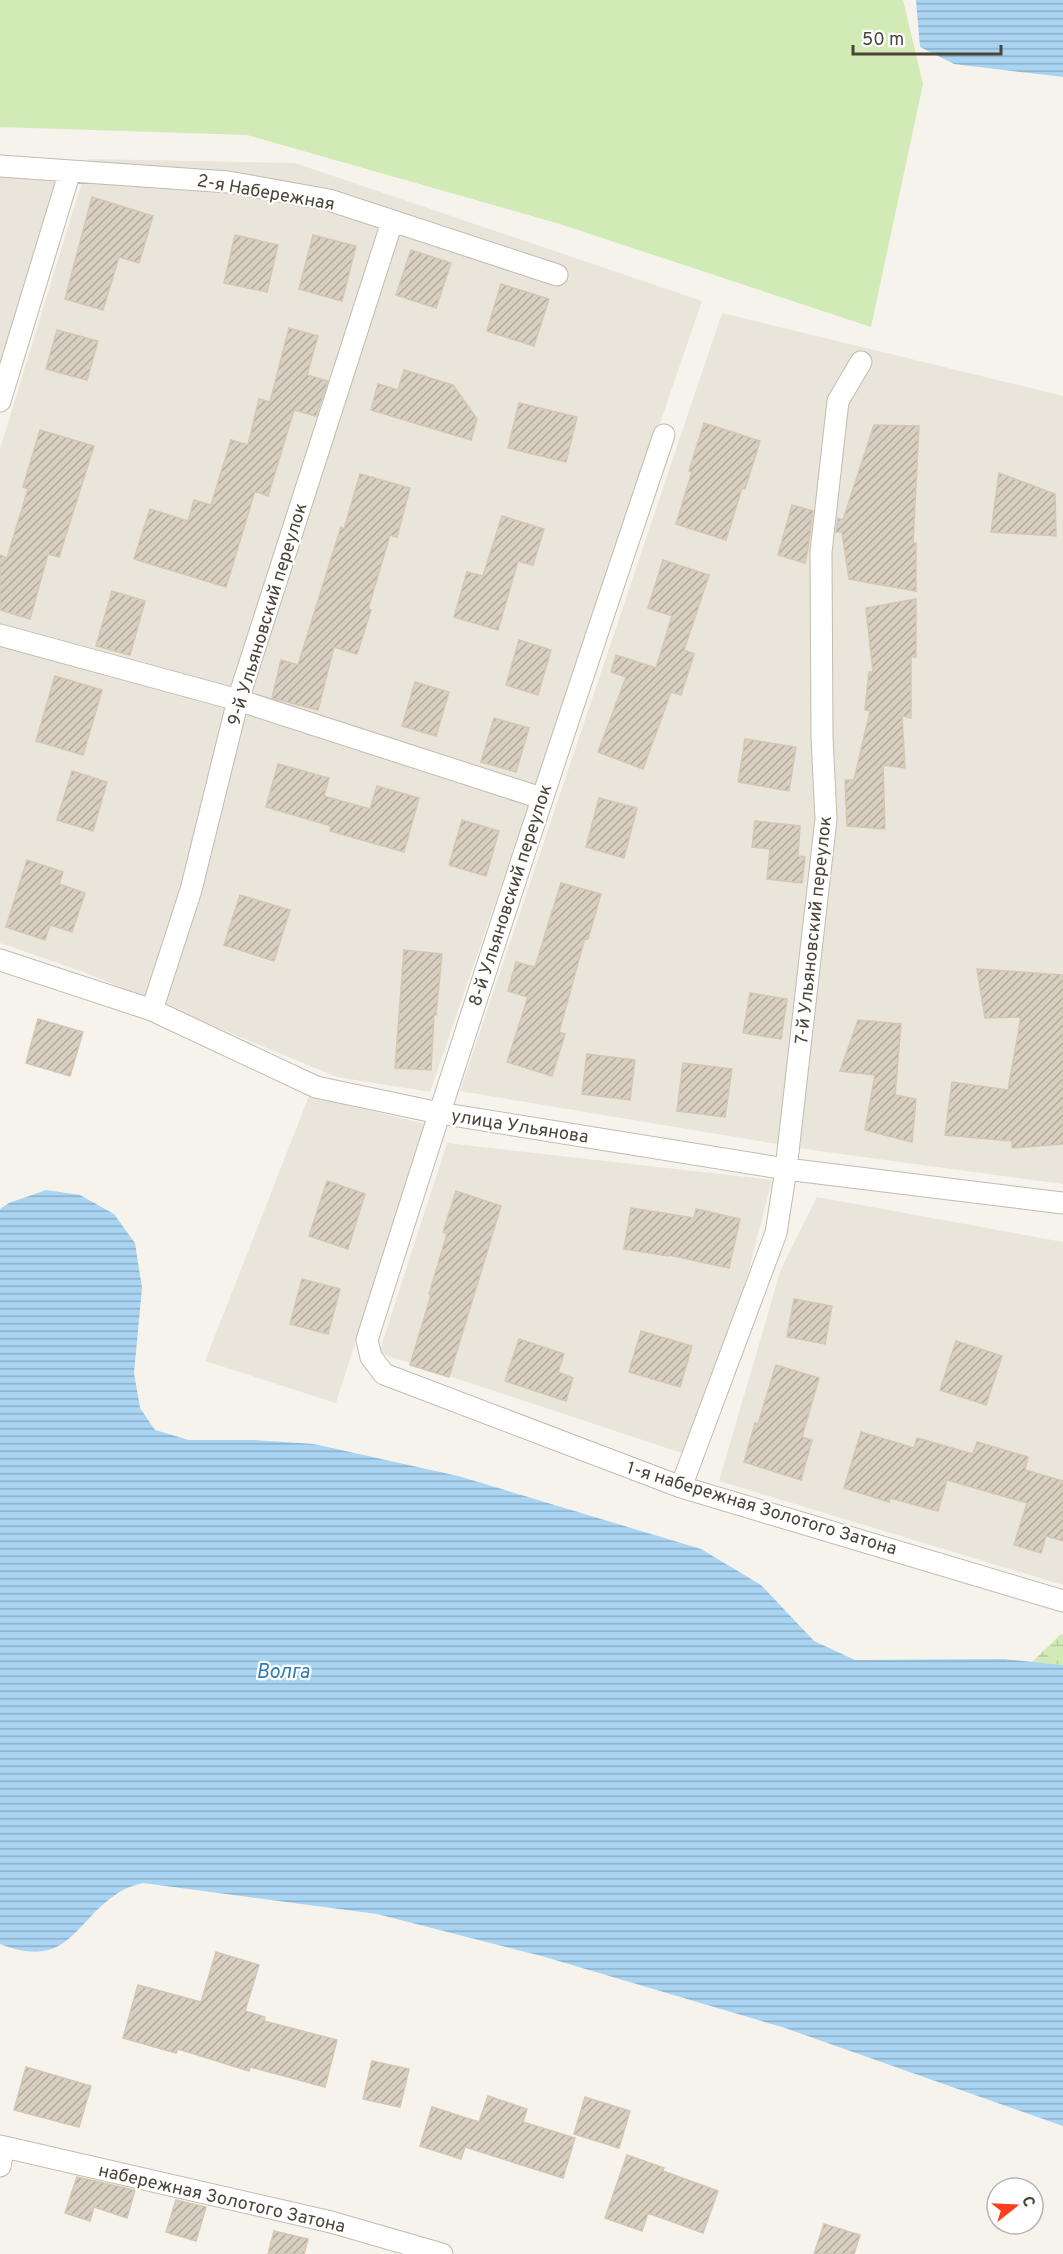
<svg xmlns="http://www.w3.org/2000/svg" width="1063" height="2254" viewBox="0 0 1063 2254" font-family="Overpass,sans-serif">
	<style>
		.residential { fill: #eae5da }
		.green { fill: #d2eab5 }
		.wetland { fill: url(#wetland-marsh) }
		.water { fill: url(#water-rules) }
		.building { fill: url(#building-hatch); stroke: #d3c7b4; stroke-width: 1.5 }
		.lines { fill: none; stroke-linecap: round; stroke-linejoin: round }
		.street-casing { stroke: #c2bbae; stroke-width: 23 }
		.street { stroke: #fff; stroke-width: 21 }
		.labels { text-anchor: middle; stroke-width: 4.5; stroke-linejoin: round; paint-order: stroke }
		.street-label { font-size: 18px; fill: #4b4439; stroke: #fff }
		.water-label { font-size: 20px; font-style: italic; fill: #2e7ab2; stroke: #fff }
	</style>
	<defs>
		<pattern id="wetland-marsh" width="20" height="14" patternUnits="userSpaceOnUse" patternTransform="scale(1.5)"><rect width="20" height="14" fill="#d2eab5"/><path d="M1 5h8M5 5V1M11 12h8M15 12V8" fill="none" stroke="#b6ca9c"/></pattern>
		<pattern id="water-rules" width="6" height="5" patternUnits="userSpaceOnUse" patternTransform="scale(1.5)"><rect width="6" height="5" fill="#a9d4f2"/><path d="M0 2.5h6" fill="none" stroke="#8caec5"/></pattern>
		<pattern id="building-hatch" width="6" height="6" patternUnits="userSpaceOnUse" patternTransform="scale(1.5)"><rect width="6" height="6" fill="#d8cfc1"/><path d="M-1 1l2-2M0 6l6-6M5 7l2-2" fill="none" stroke="#b1aa9e"/></pattern>
	</defs>
	<rect width="100%" height="100%" fill="#f6f3ec"/>
	<path class="residential" d="M 0,157 L 61,162 L 0,363 Z
		M 89,159 L 295,163 L 702,301 L 430,1092 L 337,1077 L 81,971 L 0,943 L 0,449 Z
		M 722,313 L 1063,396 L 1063,1184 L 819,1151 L 460,1091 Z
		M 309,1096 L 425,1124 L 336,1403 L 205,1361 Z
		M 447,1143 L 772,1180 L 700,1459 L 379,1353 Z
		M 817,1197 L 1063,1242 L 1063,1585 L 719,1481 L 781,1269 Z"/>
	<path class="green" d="M 0,0 L 903,0 L 923,84 L 871,327 L 560,224 L 247,135 L 0,127 Z"/>
	<path class="wetland" d="M 1061,1634 L 1063,1635 L 1063,1665 L 1032,1662 Z"/>
	<path class="water" d="M 916,0 L 1063,0 L 1063,77 L 954,64 L 920,47 Z
		M 46,1190 L 80,1195 L 114,1214 L 135,1243 L 142,1288 L 134,1373 L 140,1408 L 155,1430 L 189,1440 L 253,1440 L 314,1444 L 458,1476 L 701,1549 L 761,1585 L 814,1641 L 855,1660 L 1004,1659 L 1063,1665 L 1063,2126 L 785,2028 L 545,1957 L 377,1914 L 143,1883 C 136,1885 128,1887 121,1891 C 72,1921 71,1971 0,1944 L 0,1209 L 9,1203 Z"/>
	<path class="building" d="M 92,197 L 153,216 L 139,263 L 119,257 L 103,310 L 65,299 Z
		M 235,235 L 278,245 L 267,292 L 224,283 Z
		M 313,235 L 356,246 L 342,301 L 299,289 Z
		M 411,250 L 451,263 L 436,308 L 396,295 Z
		M 501,284 L 549,299 L 534,346 L 487,331 Z
		M 289,328 L 318,336 L 307,375 L 328,381 L 316,416 L 294,410 L 268,496 L 255,491 L 226,587 L 134,559 L 150,509 L 188,521 L 194,500 L 211,505 L 231,440 L 248,445 L 259,399 L 270,402 Z
		M 57,330 L 98,341 L 87,380 L 46,369 Z
		M 404,370 L 453,385 L 477,419 L 471,440 L 371,410 L 378,384 L 398,390 Z
		M 519,403 L 577,417 L 566,462 L 508,448 Z
		M 704,423 L 760,441 L 745,489 L 742,488 L 726,540 L 676,524 L 692,472 L 689,471 Z
		M 874,425 L 919,426 L 913,543 L 916,543 L 916,591 L 849,579 L 842,532 L 836,532 L 838,518 L 843,520 Z
		M 40,430 L 94,446 L 59,557 L 48,554 L 30,619 L 0,610 L 0,555 L 7,558 L 28,489 L 23,487 Z
		M 999,473 L 1055,494 L 1056,536 L 991,532 Z
		M 360,474 L 410,488 L 397,537 L 390,535 L 368,609 L 371,610 L 357,654 L 334,647 L 318,710 L 272,698 L 281,660 L 298,665 L 341,527 L 344,529 Z
		M 792,505 L 813,511 L 808,549 L 805,563 L 778,555 Z
		M 502,516 L 544,529 L 533,565 L 518,561 L 498,630 L 454,617 L 467,572 L 483,576 Z
		M 663,560 L 709,575 L 684,650 L 694,654 L 681,695 L 671,692 L 643,769 L 598,752 L 626,677 L 611,672 L 616,655 L 656,668 L 672,616 L 648,608 Z
		M 112,591 L 145,601 L 130,655 L 96,646 Z
		M 916,599 L 916,657 L 911,657 L 911,718 L 902,716 L 905,768 L 883,765 L 885,829 L 847,826 L 845,780 L 854,780 L 870,711 L 865,710 L 869,672 L 873,672 L 866,608 Z
		M 519,640 L 551,650 L 538,695 L 506,685 Z
		M 55,676 L 102,690 L 83,755 L 36,741 Z
		M 415,682 L 449,692 L 436,736 L 402,726 Z
		M 494,718 L 529,728 L 516,772 L 481,762 Z
		M 745,739 L 796,747 L 789,791 L 738,782 Z
		M 278,764 L 329,778 L 324,796 L 370,809 L 377,786 L 419,798 L 404,852 L 330,831 L 331,826 L 266,807 Z
		M 72,771 L 107,782 L 93,831 L 57,820 Z
		M 599,798 L 637,808 L 624,858 L 586,847 Z
		M 462,820 L 499,831 L 486,876 L 449,865 Z
		M 755,821 L 800,826 L 798,856 L 805,857 L 802,883 L 767,879 L 770,849 L 752,847 Z
		M 27,860 L 63,872 L 59,884 L 85,893 L 72,932 L 50,925 L 45,940 L 6,927 Z
		M 561,883 L 601,894 L 588,939 L 585,938 L 559,1032 L 565,1034 L 552,1076 L 507,1062 L 528,997 L 508,991 L 516,962 L 535,967 Z
		M 240,895 L 290,910 L 274,961 L 224,945 Z
		M 404,950 L 442,954 L 436,1015 L 434,1015 L 431,1070 L 395,1068 Z
		M 977,969 L 1063,975 L 1063,1144 L 1012,1148 L 1012,1141 L 945,1135 L 952,1082 L 1008,1090 L 1021,1017 L 985,1018 Z
		M 750,993 L 787,999 L 781,1039 L 743,1033 Z
		M 38,1019 L 83,1032 L 70,1076 L 26,1063 Z
		M 858,1020 L 901,1024 L 895,1095 L 916,1099 L 912,1142 L 865,1130 L 875,1075 L 840,1071 Z
		M 587,1054 L 635,1060 L 630,1100 L 582,1094 Z
		M 683,1063 L 732,1069 L 725,1117 L 677,1111 Z
		M 327,1181 L 365,1194 L 348,1249 L 309,1236 Z
		M 456,1191 L 501,1206 L 449,1377 L 410,1365 L 431,1295 L 429,1294 L 447,1234 L 443,1232 Z
		M 631,1208 L 694,1218 L 696,1209 L 740,1219 L 729,1268 L 669,1255 L 668,1256 L 624,1249 Z
		M 302,1279 L 340,1289 L 328,1334 L 290,1324 Z
		M 794,1299 L 832,1306 L 825,1344 L 787,1337 Z
		M 641,1331 L 692,1346 L 680,1387 L 629,1372 Z
		M 519,1339 L 564,1354 L 558,1372 L 573,1378 L 566,1401 L 505,1381 Z
		M 956,1341 L 1002,1356 L 986,1405 L 940,1390 Z
		M 776,1365 L 819,1378 L 802,1437 L 812,1440 L 801,1480 L 744,1462 L 755,1423 L 758,1424 Z
		M 861,1432 L 914,1448 L 917,1438 L 973,1454 L 977,1442 L 1028,1457 L 1025,1470 L 1063,1481 L 1063,1541 L 1046,1536 L 1041,1553 L 1014,1545 L 1027,1503 L 947,1480 L 938,1511 L 890,1498 L 889,1502 L 844,1488 Z
		M 216,1952 L 259,1965 L 245,2011 L 265,2017 L 264,2021 L 337,2040 L 325,2087 L 250,2067 L 249,2071 L 178,2049 L 176,2053 L 123,2038 L 138,1985 L 201,2002 Z
		M 372,2061 L 409,2069 L 400,2107 L 363,2099 Z
		M 26,2067 L 91,2086 L 79,2127 L 14,2110 Z
		M 488,2096 L 527,2109 L 523,2122 L 575,2138 L 563,2178 L 465,2147 L 461,2159 L 420,2146 L 432,2107 L 479,2122 Z
		M 585,2097 L 630,2111 L 619,2148 L 574,2134 Z
		M 627,2155 L 664,2168 L 663,2171 L 718,2191 L 703,2233 L 648,2213 L 642,2231 L 605,2218 Z
		M 77,2177 L 135,2190 L 127,2218 L 94,2207 L 90,2221 L 65,2213 Z
		M 176,2200 L 206,2207 L 196,2241 L 166,2232 Z
		M 824,2224 L 860,2235 L 854,2254 L 814,2254 Z
		M 274,2231 L 308,2239 L 304,2254 L 268,2254 Z"/>
	<g class="lines">
		<defs>
			<path id="street" d="M 0,166 L 228,182 L 329,200 L 557,275
				M 0,401 L 70,171
				M 664,435 C 562,736 463,1037 367,1340 L 371,1357 L 384,1374 L 681,1487 L 1063,1601
				M 0,635 L 238,700 L 541,798
				M 0,960 L 152,1010 L 316,1087 L 439,1113 L 786,1169 L 1063,1203
				M 152,1010 L 191,890 L 238,700 L 392,222
				M 681,1487 L 776,1233 L 786,1169 L 826,819 L 822,737 L 821,552 L 838,401 L 861,362
				M 0,2146 L 331,2222 L 442,2254
				M 0,2166 L 4,2147"/>
		</defs>
		<use href="#street" class="street-casing"/>
		<use href="#street" class="street"/>
	</g>
	<g class="labels">
		<g class="street-label">
			<text transform="translate(266 192) rotate(10)" y="6">2-я Набережная</text>
			<text transform="translate(267 614) rotate(-73)" y="6">9-й Ульяновский переулок</text>
			<text transform="translate(510 895) rotate(-72)" y="6">8-й Ульяновский переулок</text>
			<text transform="translate(813 930) rotate(-84)" y="6">7-й Ульяновский переулок</text>
			<text transform="translate(520 1126) rotate(9)" y="6">улица Ульянова</text>
			<text transform="translate(762 1508) rotate(17)" y="6">1-я набережная Золотого Затона</text>
			<text transform="translate(222 2198) rotate(13)" y="6">набережная Золотого Затона</text>
		</g>
		<g class="water-label">
			<text x="283" y="1678">Волга</text>
		</g>
	</g>
	<g transform="translate(1015 2206) rotate(72)"><circle r="28" fill="#ffffff" stroke="#b7b4b0" stroke-width="1.5"/>
	<path d="M0-4.5L10 22L0 15L-10 22Z" fill="#fc3f1d"/>
	<text y="-9" font-size="16" font-weight="bold" text-anchor="middle" fill="#4b4439">С</text>
	</g>
	<path d="M853 45v9h148v-9" fill="none" stroke="#4b4439" stroke-width="3"/>
	<text x="862" y="45" font-size="18" fill="#4b4439" stroke="#ffffff" stroke-width="4.5" paint-order="stroke">50 m</text>
</svg>
